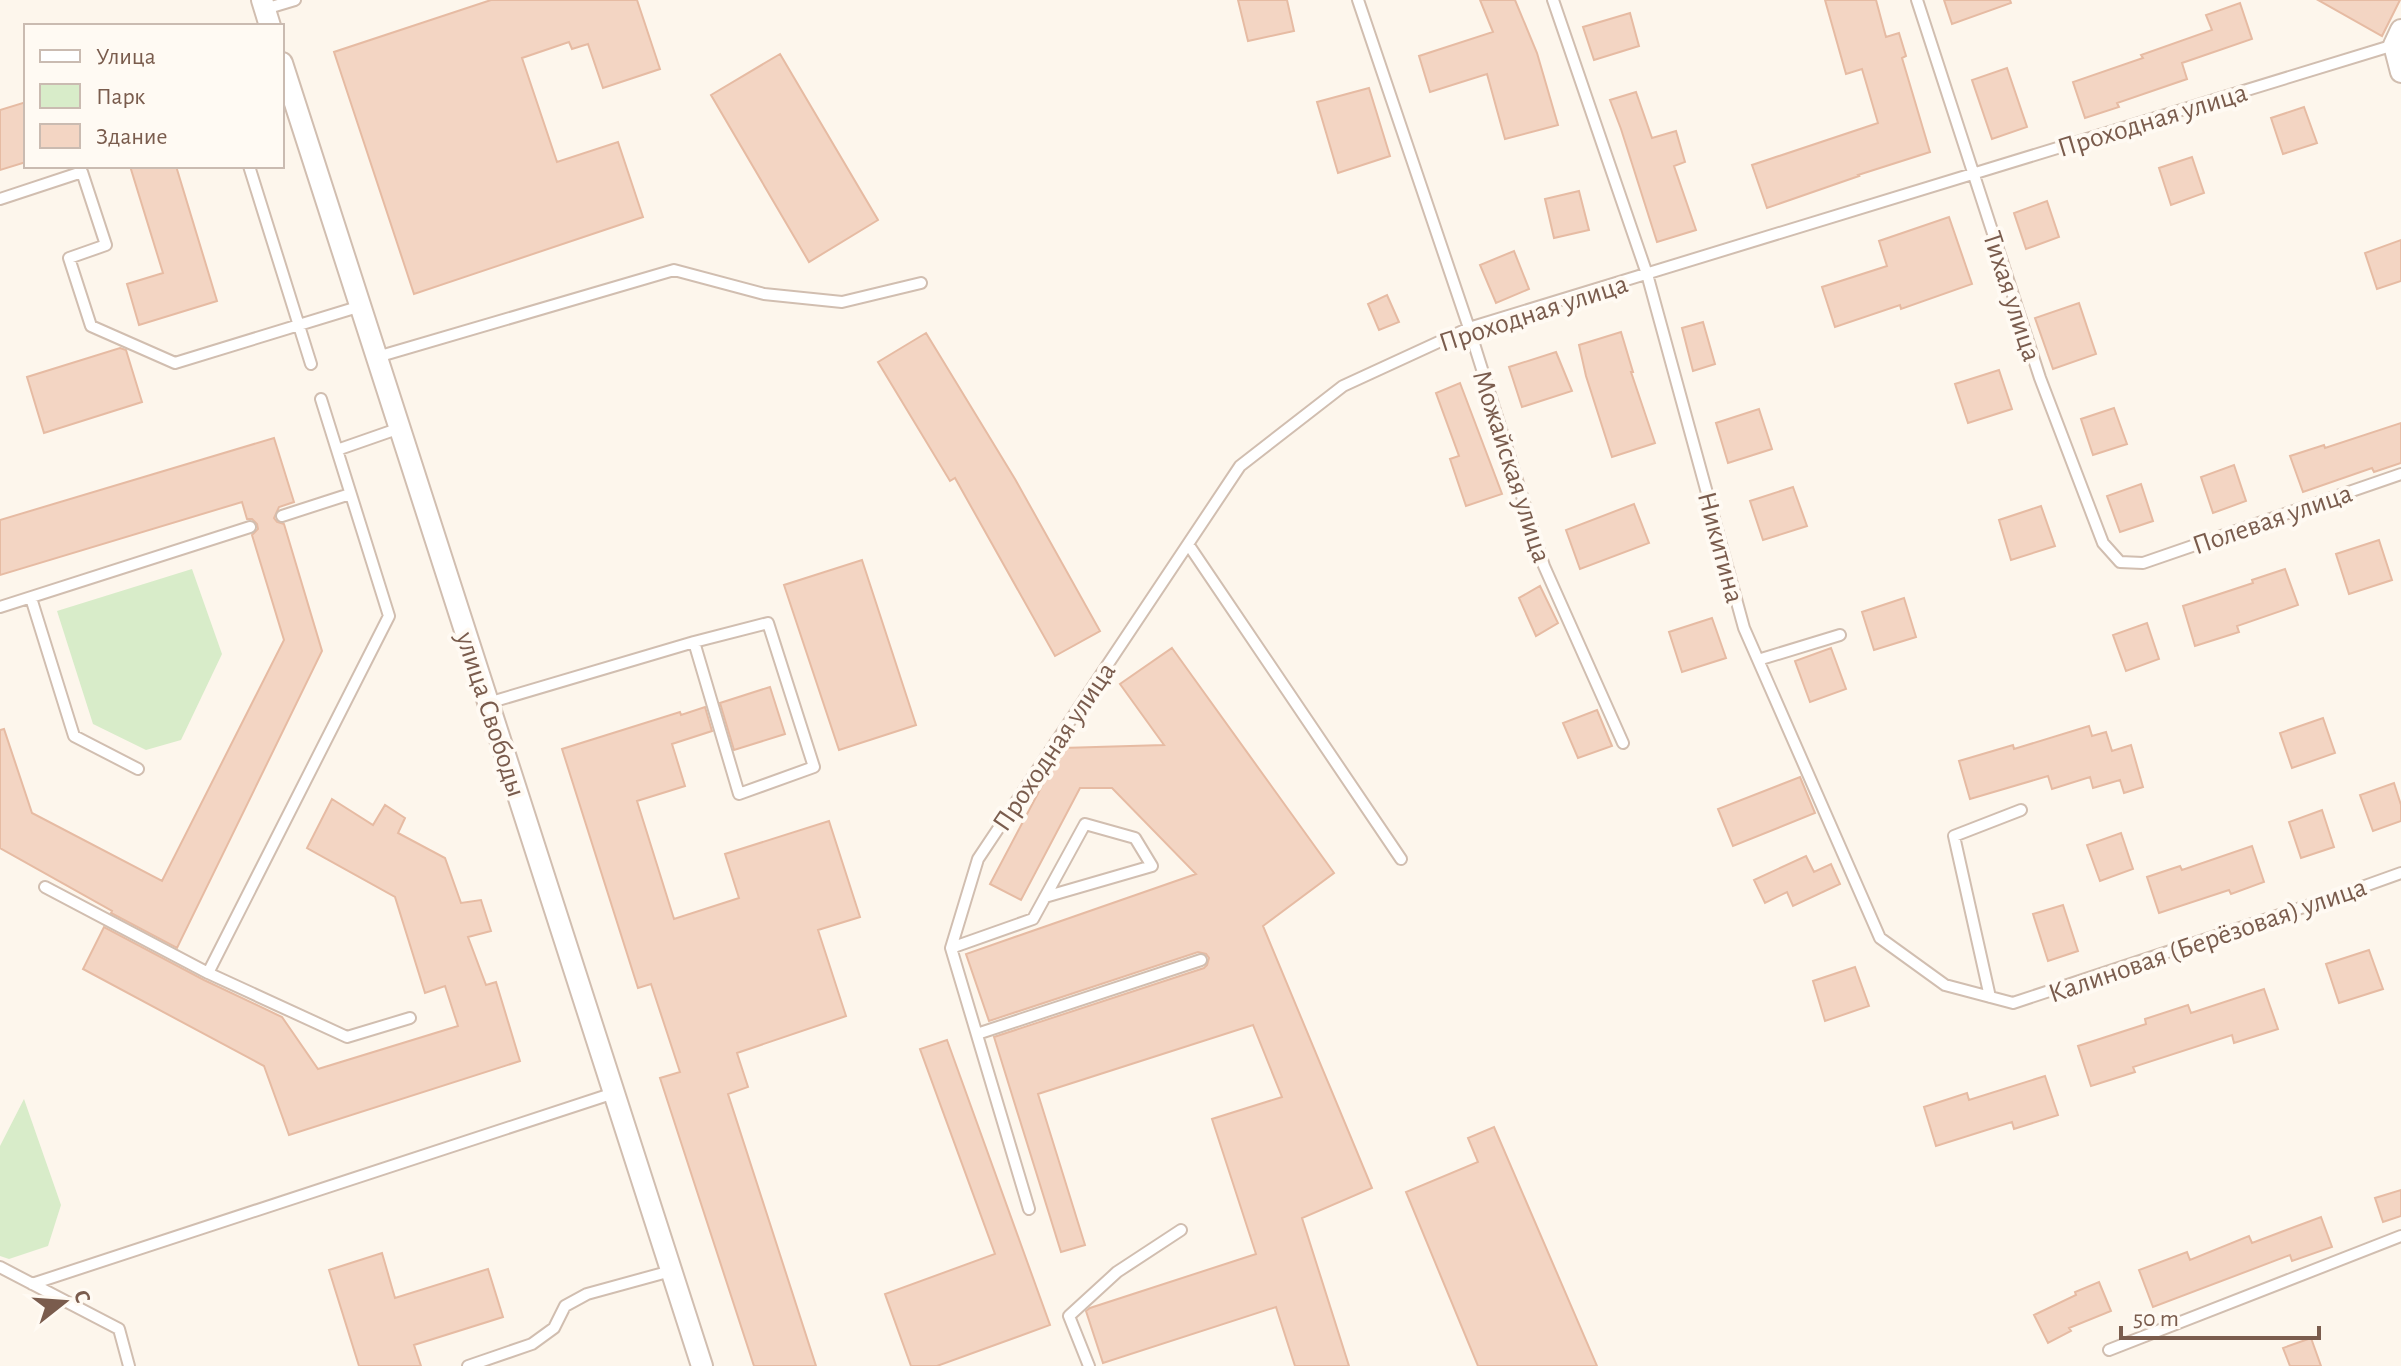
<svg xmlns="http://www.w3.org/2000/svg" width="2401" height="1366" viewBox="0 0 2401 1366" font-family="'Alegreya Sans',sans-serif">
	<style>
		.green { fill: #d8ecc9 }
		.building { fill: #f3d5c3; stroke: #e6bba3; stroke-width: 2 }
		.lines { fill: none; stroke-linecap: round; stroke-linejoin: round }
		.service-casing { stroke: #d1beb0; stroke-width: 14 }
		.minor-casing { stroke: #d1beb0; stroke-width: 24 }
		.service { stroke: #fff; stroke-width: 10 }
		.minor { stroke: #fff; stroke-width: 20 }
		.labels { text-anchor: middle; stroke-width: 8; stroke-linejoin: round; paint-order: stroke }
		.street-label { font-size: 28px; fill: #7a5c4d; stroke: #fffaf3 }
	</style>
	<rect width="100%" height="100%" fill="#fdf6ec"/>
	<path class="green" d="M 192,569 L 222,654 L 181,740 L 146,750 L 93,724 L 57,611 Z
		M 24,1099 L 61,1205 L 48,1246 L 9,1259 L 0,1256 L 0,1146 Z"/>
	<path class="building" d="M 491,0 L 637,0 L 660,69 L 603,88 L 588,44 L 572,49 L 569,42 L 522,58 L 557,162 L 618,142 L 643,217 L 414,294 L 334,52 Z
		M 1238,0 L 1287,0 L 1294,31 L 1248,41 Z
		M 1480,0 L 1515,0 L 1537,53 L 1558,125 L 1505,139 L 1487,74 L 1430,92 L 1419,56 L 1493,32 Z
		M 1825,0 L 1876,0 L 1886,37 L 1899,33 L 1906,56 L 1902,58 L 1930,152 L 1858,175 L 1859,176 L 1767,208 L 1752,165 L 1878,123 L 1862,69 L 1846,74 Z
		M 1944,0 L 2010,0 L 2011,3 L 1952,24 Z
		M 2318,0 L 2400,0 L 2382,36 Z
		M 2240,3 L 2252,39 L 2182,63 L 2187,79 L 2117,103 L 2119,107 L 2085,118 L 2073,82 L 2143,58 L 2141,55 L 2212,30 L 2206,15 Z
		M 1630,13 L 1639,46 L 1594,60 L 1583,27 Z
		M 780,54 L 878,220 L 809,262 L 711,95 Z
		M 2007,68 L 2027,127 L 1992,139 L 1972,80 Z
		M 1369,88 L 1390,156 L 1338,173 L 1317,102 Z
		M 1636,92 L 1652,138 L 1676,131 L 1685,162 L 1674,166 L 1696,230 L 1657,242 L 1621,129 L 1610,100 Z
		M 26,102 L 26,162 L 0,170 L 0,110 Z
		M 2304,107 L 2317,143 L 2283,154 L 2271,118 Z
		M 2192,157 L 2204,193 L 2171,205 L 2159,168 Z
		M 130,166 L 176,166 L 217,301 L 139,325 L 127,284 L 163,273 Z
		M 1579,191 L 1589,230 L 1554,238 L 1545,199 Z
		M 2047,201 L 2059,237 L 2026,249 L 2014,213 Z
		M 1949,217 L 1972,284 L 1901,309 L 1900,305 L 1835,327 L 1822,287 L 1887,266 L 1879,241 Z
		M 2401,240 L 2401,281 L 2377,289 L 2365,253 Z
		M 1514,251 L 1529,289 L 1496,303 L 1480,265 Z
		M 1387,295 L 1399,322 L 1379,330 L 1368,304 Z
		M 2079,303 L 2096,354 L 2053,369 L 2035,318 Z
		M 1703,322 L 1715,364 L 1693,371 L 1682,328 Z
		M 1621,332 L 1633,372 L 1631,372 L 1655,443 L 1612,457 L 1586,376 L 1579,345 Z
		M 926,333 L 1015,479 L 1100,631 L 1055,656 L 955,478 L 950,481 L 878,362 Z
		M 120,348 L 126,350 L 142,402 L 44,433 L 27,377 Z
		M 1556,352 L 1572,391 L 1522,407 L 1509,367 Z
		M 1999,370 L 2012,409 L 1968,423 L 1955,384 Z
		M 1460,383 L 1502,494 L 1466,506 L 1450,459 L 1459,456 L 1436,393 Z
		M 2114,408 L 2127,444 L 2093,455 L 2081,419 Z
		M 1759,409 L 1772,449 L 1728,463 L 1716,423 Z
		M 2401,423 L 2401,463 L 2374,472 L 2372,468 L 2303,492 L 2290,456 L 2324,445 L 2325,448 Z
		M 274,438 L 294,502 L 279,507 L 274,518 L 277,522 L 284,524 L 322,651 L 177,948 L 111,913 L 112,911 L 0,848 L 0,730 L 4,729 L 32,813 L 162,881 L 284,640 L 252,535 L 258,529 L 257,524 L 252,519 L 247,519 L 242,502 L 0,575 L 0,520 Z
		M 2234,465 L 2246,501 L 2213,513 L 2201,477 Z
		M 2141,484 L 2153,521 L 2120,532 L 2107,496 Z
		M 1793,487 L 1807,526 L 1763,540 L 1750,501 Z
		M 1634,504 L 1649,543 L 1580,569 L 1566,530 Z
		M 2041,506 L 2055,546 L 2011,560 L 1999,520 Z
		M 2379,540 L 2392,580 L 2349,594 L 2336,554 Z
		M 862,560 L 916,725 L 839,750 L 784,585 Z
		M 2285,569 L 2298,605 L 2237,626 L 2239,632 L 2195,646 L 2183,606 L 2253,583 L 2252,580 Z
		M 1540,586 L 1558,623 L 1536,636 L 1519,598 Z
		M 1904,598 L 1916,637 L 1874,650 L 1862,612 Z
		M 1712,618 L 1726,658 L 1682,672 L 1669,632 Z
		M 2147,623 L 2159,659 L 2126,671 L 2113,635 Z
		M 1172,648 L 1334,873 L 1263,926 L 1372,1188 L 1302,1218 L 1349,1366 L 1295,1366 L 1276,1307 L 1103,1363 L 1086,1311 L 1090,1308 L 1256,1254 L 1212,1119 L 1282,1097 L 1253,1025 L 1038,1094 L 1085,1245 L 1061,1252 L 994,1037 L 1204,968 L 1207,965 L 1209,958 L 1206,954 L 1198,952 L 989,1021 L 966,954 L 1196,874 L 1112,788 L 1080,788 L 1021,900 L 990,884 L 1062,748 L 1164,745 L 1120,684 Z
		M 1831,648 L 1846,689 L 1810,702 L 1795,661 Z
		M 770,687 L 785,734 L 734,750 L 720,703 Z
		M 705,707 L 712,731 L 672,744 L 685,786 L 637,801 L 674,919 L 739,898 L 725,854 L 829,821 L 860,917 L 818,930 L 846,1016 L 737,1053 L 748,1087 L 728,1094 L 816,1366 L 754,1366 L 660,1078 L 680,1072 L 651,984 L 638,988 L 562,749 L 680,712 L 681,715 Z
		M 1597,710 L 1612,746 L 1578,758 L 1563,723 Z
		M 2323,718 L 2335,753 L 2292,768 L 2280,733 Z
		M 2089,726 L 2092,736 L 2106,732 L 2112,751 L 2131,745 L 2143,787 L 2124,793 L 2120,780 L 2093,788 L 2090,777 L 2052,789 L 2048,776 L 1970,799 L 1959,761 L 2013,745 L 2014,749 Z
		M 1800,777 L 1815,813 L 1733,846 L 1718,809 Z
		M 2394,783 L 2401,805 L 2401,821 L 2373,831 L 2360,795 Z
		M 332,799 L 373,825 L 385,805 L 405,818 L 398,833 L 445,858 L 461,903 L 481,900 L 491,931 L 468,937 L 486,985 L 496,982 L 520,1061 L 289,1135 L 264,1066 L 83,969 L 104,927 L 204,980 L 282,1017 L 318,1069 L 458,1026 L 445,986 L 425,993 L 395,897 L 307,848 Z
		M 2322,810 L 2334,847 L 2301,858 L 2289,822 Z
		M 2121,833 L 2133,869 L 2100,881 L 2087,845 Z
		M 2252,846 L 2264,882 L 2231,894 L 2229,890 L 2159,913 L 2147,877 L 2180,866 L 2182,870 Z
		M 1806,856 L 1814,872 L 1831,864 L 1840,884 L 1793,906 L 1787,892 L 1765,903 L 1754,880 Z
		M 2063,905 L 2078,951 L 2048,961 L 2033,914 Z
		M 2369,950 L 2383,989 L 2339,1003 L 2326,964 Z
		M 1855,967 L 1869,1006 L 1825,1021 L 1813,981 Z
		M 2264,989 L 2278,1029 L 2234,1043 L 2232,1035 L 2133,1067 L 2135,1072 L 2091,1086 L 2078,1046 L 2146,1024 L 2145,1019 L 2188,1005 L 2191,1013 Z
		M 947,1040 L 1050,1325 L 937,1366 L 911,1366 L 885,1294 L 995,1254 L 920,1049 Z
		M 2045,1076 L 2058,1115 L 2014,1129 L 2012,1122 L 1936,1146 L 1924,1107 L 1967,1093 L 1969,1100 Z
		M 1494,1127 L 1597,1366 L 1478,1366 L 1406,1192 L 1478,1162 L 1468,1138 Z
		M 2401,1190 L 2401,1216 L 2383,1222 L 2375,1198 Z
		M 2321,1217 L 2332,1247 L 2292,1261 L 2290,1255 L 2153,1307 L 2139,1270 L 2187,1252 L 2190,1260 L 2249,1236 L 2252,1243 Z
		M 382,1253 L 395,1298 L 488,1269 L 503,1317 L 414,1345 L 421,1366 L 359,1366 L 329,1270 Z
		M 2099,1282 L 2111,1311 L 2069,1328 L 2071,1331 L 2048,1343 L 2034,1315 L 2076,1295 L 2075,1292 Z
		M 2311,1338 L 2321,1366 L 2290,1366 L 2283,1348 Z"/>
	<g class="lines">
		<defs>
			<path id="service" d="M 1358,0 L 1469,328 L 1544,566 L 1623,743
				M 1553,0 L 1647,274 L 1744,628 L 1880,938 L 1945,985 L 2013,1003 L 2334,897 L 2401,873
				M 1917,0 L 2040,378 L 2103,543 L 2120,562 L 2143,563 L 2401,474
				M 265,9 L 295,0
				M 249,166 L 311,364
				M 0,199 L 82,172 L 106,245 L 69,258 L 91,326 L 175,363 L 361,306
				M 377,357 L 674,270 L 764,294 L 842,302 L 921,283
				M 321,399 L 389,616 L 208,973 L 347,1037 L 410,1018
				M 337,450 L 400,428
				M 282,516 L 350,494
				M 1188,544 L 1401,859
				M 31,598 L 74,736 L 138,769
				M 0,607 L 250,527
				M 1758,660 L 1840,635
				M 488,703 L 694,642 L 768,623 L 814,767 L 739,794 L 694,642
				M 45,887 L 208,973
				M 951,948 L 978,859 L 1240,466 L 1343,386 L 1469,328 L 2394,45
				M 951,948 L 1033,919 L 1085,824 L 1135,838 L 1152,866 L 1045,897
				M 951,948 L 1029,1209
				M 1990,997 L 1954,836 L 2021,810
				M 977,1034 L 1201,960
				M 0,1267 L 119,1329 L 129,1366
				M 32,1284 L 614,1093
				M 2109,1350 L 2401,1236
				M 468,1366 L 532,1344 L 554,1328 L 565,1306 L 587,1294 L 671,1271
				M 1089,1366 L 1069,1316 L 1117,1272 L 1181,1230"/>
			<path id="minor" d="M 262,0 L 270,26
				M 2401,30 L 2394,45 L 2401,72
				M 282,63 L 702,1366"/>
		</defs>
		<use href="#service" class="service-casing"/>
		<use href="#minor" class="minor-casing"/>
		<use href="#service" class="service"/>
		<use href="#minor" class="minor"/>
	</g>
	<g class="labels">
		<g class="street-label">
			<text transform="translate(2152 119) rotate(-17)" y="10">Проходная улица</text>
			<text transform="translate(2013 296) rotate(72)" y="10">Тихая улица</text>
			<text transform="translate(1533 312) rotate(-18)" y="10">Проходная улица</text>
			<text transform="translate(1513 466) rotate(72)" y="10">Можайская улица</text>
			<text transform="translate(2272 518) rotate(-19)" y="10">Полевая улица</text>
			<text transform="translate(1722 547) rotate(75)" y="10">Никитина</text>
			<text transform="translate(492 714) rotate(72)" y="10">улица Свободы</text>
			<text transform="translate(1053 746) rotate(-56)" y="10">Проходная улица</text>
			<text transform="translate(2207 939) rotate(-19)" y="10">Калиновая (Берёзовая) улица</text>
		</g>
	</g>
	<rect x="24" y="24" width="260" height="144" fill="#fffaf3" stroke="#cabbb1" stroke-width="2"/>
	<rect x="40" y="50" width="40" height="12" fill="#ffffff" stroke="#cabbb1" stroke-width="2"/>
	<text x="96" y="64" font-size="24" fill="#7a5c4d">Улица</text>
	<rect x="40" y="84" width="40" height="24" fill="#d8ecc9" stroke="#cabbb1" stroke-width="2"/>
	<text x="96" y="104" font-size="24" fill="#7a5c4d">Парк</text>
	<rect x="40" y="124" width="40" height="24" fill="#f3d5c3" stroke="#cabbb1" stroke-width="2"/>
	<text x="96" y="144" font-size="24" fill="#7a5c4d">Здание</text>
	<g transform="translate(64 1302) rotate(73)" stroke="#fffaf3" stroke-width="6" paint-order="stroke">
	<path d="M0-6L14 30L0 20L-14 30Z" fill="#7a5c4d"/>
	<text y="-12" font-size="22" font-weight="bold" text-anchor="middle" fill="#7a5c4d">С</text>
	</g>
	<path d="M2121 1326v12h198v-12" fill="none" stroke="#7a5c4d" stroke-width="4"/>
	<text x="2133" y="1326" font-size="24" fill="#7a5c4d" stroke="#fffaf3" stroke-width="6" paint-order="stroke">50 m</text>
</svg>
